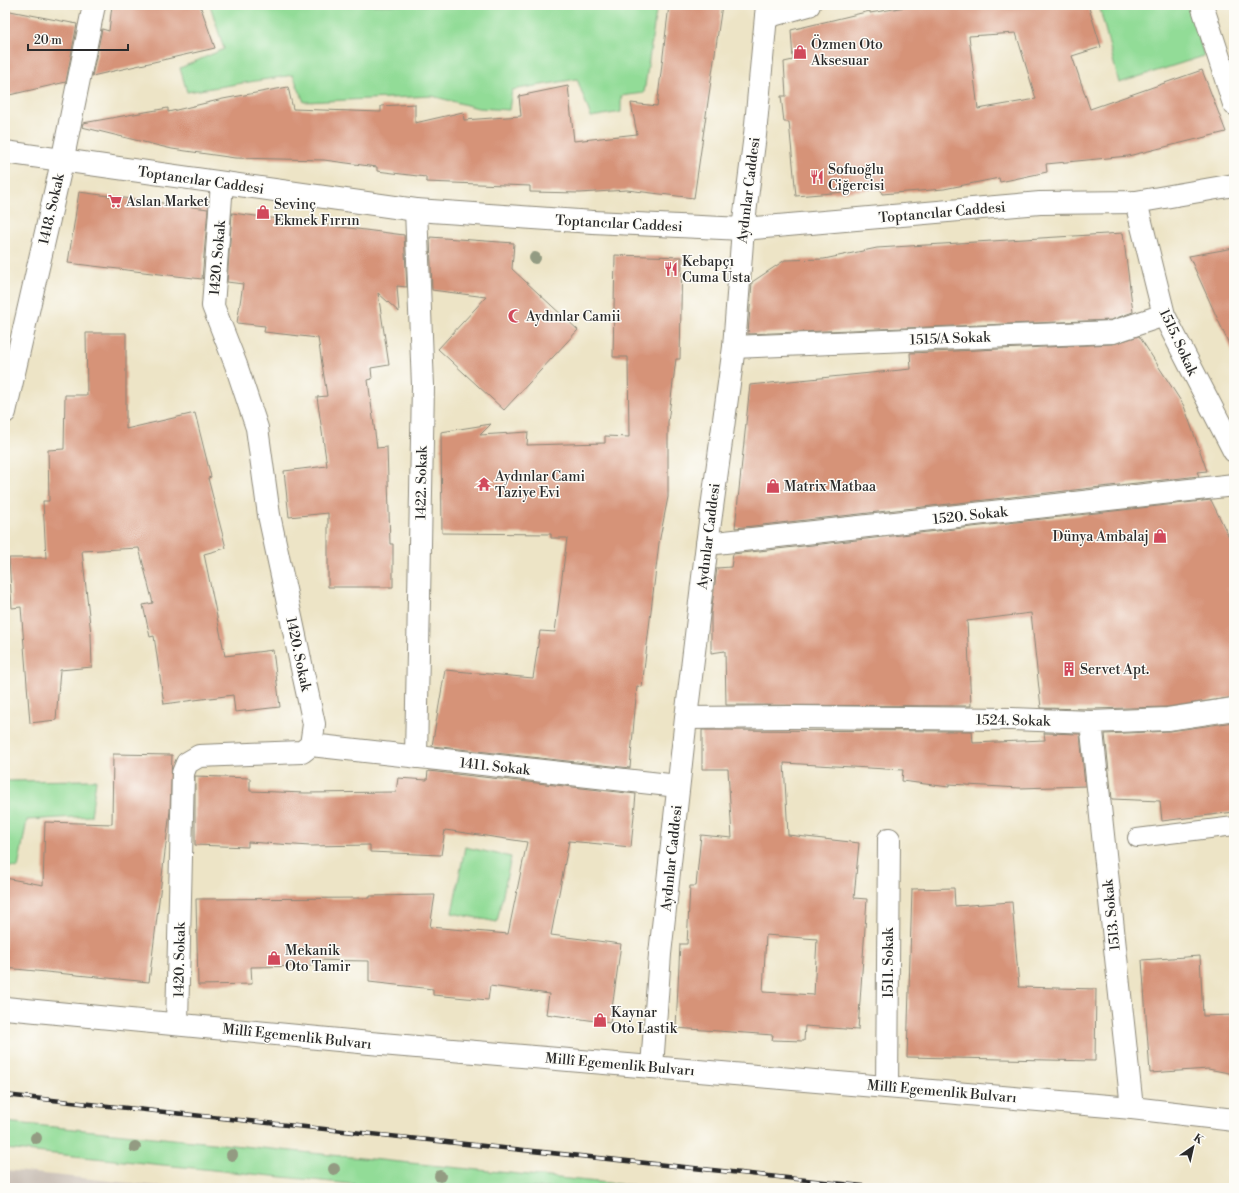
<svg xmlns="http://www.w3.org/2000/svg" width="1239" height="1193" viewBox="0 0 1239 1193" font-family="'Libre Bodoni',serif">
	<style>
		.industrial { fill: #ccc2b9 }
		.green { fill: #92dc97; stroke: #5e8461 }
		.building { fill: #d69378; fill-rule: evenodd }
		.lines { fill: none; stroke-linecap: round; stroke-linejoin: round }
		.service-casing { stroke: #8c8878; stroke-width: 20 }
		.pedestrian-casing { stroke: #8c8878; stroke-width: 24 }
		.minor-casing { stroke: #8c8878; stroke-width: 24 }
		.tertiary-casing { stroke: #8c8878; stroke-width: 24 }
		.primary-casing { stroke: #8c8878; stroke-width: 24 }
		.service { stroke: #fff; stroke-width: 18 }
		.pedestrian { stroke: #fff; stroke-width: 22 }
		.minor { stroke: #fff; stroke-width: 22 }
		.tertiary { stroke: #fff; stroke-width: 22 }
		.primary { stroke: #fff; stroke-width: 22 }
		.rail-casing { stroke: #2b2b2b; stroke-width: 4.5 }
		.rail { stroke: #fdfcf7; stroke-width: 3; stroke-dasharray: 9; stroke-linecap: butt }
		.tree { fill: #939b82 }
		.labels { text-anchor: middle; stroke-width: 3; stroke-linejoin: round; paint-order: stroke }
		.poi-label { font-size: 14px; fill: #2b2b2b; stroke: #fdfcf7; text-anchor: start }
		.street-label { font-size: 14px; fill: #2b2b2b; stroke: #fdfcf7 }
	</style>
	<rect width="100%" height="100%" fill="#fdfcf7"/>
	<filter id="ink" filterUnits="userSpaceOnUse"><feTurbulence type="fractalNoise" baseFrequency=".025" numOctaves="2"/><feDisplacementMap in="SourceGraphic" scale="8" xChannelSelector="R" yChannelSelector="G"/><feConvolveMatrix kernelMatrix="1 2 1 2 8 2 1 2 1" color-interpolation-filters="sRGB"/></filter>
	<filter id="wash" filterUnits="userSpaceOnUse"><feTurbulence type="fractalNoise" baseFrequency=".012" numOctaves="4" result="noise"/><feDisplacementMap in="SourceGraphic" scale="16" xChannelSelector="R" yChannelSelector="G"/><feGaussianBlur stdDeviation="0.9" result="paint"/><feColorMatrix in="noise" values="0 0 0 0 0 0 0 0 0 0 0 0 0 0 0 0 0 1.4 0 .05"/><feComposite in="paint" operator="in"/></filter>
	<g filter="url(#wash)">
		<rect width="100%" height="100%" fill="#ede4c6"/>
		<path class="industrial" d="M 5,1170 L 177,1188 L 5,1188 Z"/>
		<path class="green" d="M 210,5 L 657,5 L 644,93 L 621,96 L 621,112 L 591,117 L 577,79 L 512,90 L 509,110 L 478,108 L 432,96 L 304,102 L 293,75 L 187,92 L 180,68 L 224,49 Z
			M 1099,5 L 1190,5 L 1204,56 L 1119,83 Z
			M 96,780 L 91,816 L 27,820 L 18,868 L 5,866 L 5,781 Z
			M 465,847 L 511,857 L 497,922 L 452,913 Z
			M 5,1122 L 657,1188 L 391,1188 L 5,1149 Z"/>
		<g id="blocks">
			<path class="building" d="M 112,5 L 200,5 L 215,48 L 92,76 L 102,29 L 109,31 Z
				M 669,5 L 722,5 L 694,198 L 627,190 L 580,193 L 530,192 L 530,186 L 426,182 L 426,177 L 377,171 L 377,167 L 324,160 L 235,158 L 172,149 L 82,127 L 83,123 L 168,108 L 168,112 L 223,99 L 288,87 L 293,109 L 381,112 L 381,106 L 415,104 L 415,123 L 463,112 L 464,120 L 521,116 L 519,96 L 568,86 L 574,141 L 637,134 L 631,103 L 657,106 Z
				M 917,5 L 1088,5 L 1101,47 L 1072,56 L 1090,109 L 1202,70 L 1226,132 L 1128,156 L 1046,164 L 1047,172 L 1000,182 L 999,178 L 944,189 L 882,194 L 881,189 L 796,196 L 789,122 L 784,122 L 781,96 L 786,96 L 784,62 L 793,60 L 791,30 L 870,11 L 870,13 ZM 1016,33 L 1036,99 L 978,109 L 969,36 Z
				M 5,10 L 77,24 L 66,82 L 5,96 Z
				M 79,192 L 208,209 L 202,279 L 68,263 Z
				M 232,213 L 404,235 L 407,287 L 397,286 L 399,312 L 378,293 L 389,365 L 371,368 L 372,379 L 368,380 L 377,448 L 387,447 L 390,544 L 393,544 L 393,587 L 328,587 L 328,513 L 289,517 L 284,471 L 327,466 L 317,397 L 327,396 L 318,338 L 264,332 L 265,326 L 237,323 L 243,284 L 227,282 Z
				M 1123,233 L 1133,312 L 1111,320 L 748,334 L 752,282 L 785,260 L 824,259 L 877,248 Z
				M 430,237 L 514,243 L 512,269 L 578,330 L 504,410 L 438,349 L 486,297 L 432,290 Z
				M 1234,248 L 1234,355 L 1189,256 Z
				M 615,255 L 682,257 L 680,359 L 676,359 L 668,422 L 668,497 L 659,543 L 642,687 L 637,686 L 630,768 L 432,746 L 445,670 L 533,678 L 540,631 L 555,632 L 567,538 L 551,538 L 551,534 L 442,533 L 441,432 L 491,424 L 480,435 L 528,432 L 527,445 L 605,443 L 605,436 L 629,437 L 628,357 L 613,357 Z
				M 86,333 L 126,333 L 126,429 L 195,413 L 211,477 L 208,478 L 226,548 L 204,554 L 225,656 L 273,650 L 280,707 L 235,712 L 233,695 L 164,704 L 154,636 L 150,637 L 143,605 L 153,603 L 139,548 L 82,551 L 91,634 L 92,667 L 60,670 L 56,720 L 30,723 L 21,607 L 12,608 L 9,558 L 46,558 L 43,501 L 49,501 L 48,450 L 64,449 L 65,395 L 87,395 Z
				M 1139,336 L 1184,406 L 1207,471 L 1197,472 L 1199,476 L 735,528 L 750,385 L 911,369 L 910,353 L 1113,344 Z
				M 1211,500 L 1234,547 L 1234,697 L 1167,707 L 1091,709 L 1041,708 L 1031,613 L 967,621 L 971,706 L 726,705 L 725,651 L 711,653 L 711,613 L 717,568 L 731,567 L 733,554 Z
				M 1234,722 L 1234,812 L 1162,821 L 1160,801 L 1112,799 L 1105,734 L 1170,731 Z
				M 702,730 L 972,731 L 973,743 L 1045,740 L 1044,733 L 1080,734 L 1085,786 L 1020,788 L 949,784 L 949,787 L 902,781 L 903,770 L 784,763 L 788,835 L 859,843 L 854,898 L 867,899 L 858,1030 L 805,1026 L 804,1041 L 772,1040 L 773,1035 L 676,1028 L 680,944 L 687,944 L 690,886 L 696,886 L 701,835 L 732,838 L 728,769 L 702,769 ZM 766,935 L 817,939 L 814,995 L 763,992 Z
				M 113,754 L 172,755 L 170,811 L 149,982 L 5,968 L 5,878 L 43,885 L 45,822 L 112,824 Z
				M 428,771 L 636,794 L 631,847 L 569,841 L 551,935 L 621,944 L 610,1023 L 546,1014 L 549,994 L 490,986 L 488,1000 L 433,995 L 433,989 L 369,982 L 369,961 L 311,960 L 311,966 L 251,967 L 252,984 L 198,985 L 196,899 L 370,898 L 370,896 L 435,895 L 430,927 L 508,934 L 527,842 L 445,830 L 441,855 L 370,852 L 370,845 L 310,846 L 248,842 L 248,847 L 195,845 L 195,776 L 250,778 L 250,791 L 305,793 L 396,792 L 398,778 L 427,780 Z
				M 954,888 L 955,906 L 1012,902 L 1019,987 L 1096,989 L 1095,1061 L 907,1057 L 912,889 Z
				M 1200,956 L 1203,1016 L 1234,1015 L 1234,1074 L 1208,1069 L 1150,1073 L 1142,960 Z"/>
		</g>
	</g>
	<g filter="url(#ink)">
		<use href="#blocks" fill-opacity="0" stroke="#8c8878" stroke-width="1"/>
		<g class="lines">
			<defs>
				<path id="service" d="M 1137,838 L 1234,826"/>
				<path id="pedestrian" d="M 686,718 L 791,717"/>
				<path id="minor" d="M 1202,5 L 1234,104
					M 766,17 L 809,5
					M 1136,202 L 1164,315 L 1234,451
					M 416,210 L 423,386 L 416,757
					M 734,347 L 1113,332 L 1164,315
					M 5,412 L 62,162 L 94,5
					M 707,544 L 1234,485
					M 791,717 L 1012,719 L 1091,722 L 1168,719 L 1234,709
					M 1091,722 L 1132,1108
					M 311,745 L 678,786
					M 177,1023 L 183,773 L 187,763 L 199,756 L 302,752 L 311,745 L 314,724 L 269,515 L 257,428 L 236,365 L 213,306 L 222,183
					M 887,1087 L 889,839"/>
				<path id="tertiary" d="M 5,152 L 416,210 L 593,222 L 743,229 L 1040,203 L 1136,202 L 1234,185
					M 652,1067 L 660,954 L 686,718 L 707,544 L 734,347 L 743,229 L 755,135 L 767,5"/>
				<path id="primary" d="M 5,1008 L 370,1043 L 1132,1108 L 1234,1120"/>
			</defs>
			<use href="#service" class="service-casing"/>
			<use href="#pedestrian" class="pedestrian-casing"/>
			<use href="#minor" class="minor-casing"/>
			<use href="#tertiary" class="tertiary-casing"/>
			<use href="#primary" class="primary-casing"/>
			<use href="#service" class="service"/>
			<use href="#pedestrian" class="pedestrian"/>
			<use href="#minor" class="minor"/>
			<use href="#tertiary" class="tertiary"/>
			<use href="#primary" class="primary"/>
			<defs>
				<path id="rail" d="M 5,1095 L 881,1188"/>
			</defs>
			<use href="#rail" class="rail-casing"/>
			<use href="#rail" class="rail"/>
		</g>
		<g class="tree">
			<circle cx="535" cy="258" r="6"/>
			<circle cx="36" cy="1138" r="6"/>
			<circle cx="135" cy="1147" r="6"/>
			<circle cx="232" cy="1155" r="6"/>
			<circle cx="334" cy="1169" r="6"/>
			<circle cx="440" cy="1176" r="6"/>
		</g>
	</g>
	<defs>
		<symbol id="shop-bare" viewBox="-9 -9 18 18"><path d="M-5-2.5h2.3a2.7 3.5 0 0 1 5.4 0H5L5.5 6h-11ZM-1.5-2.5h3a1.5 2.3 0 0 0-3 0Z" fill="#d1495b" stroke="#fdfcf7" stroke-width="2.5" paint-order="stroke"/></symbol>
		<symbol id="restaurant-bare" viewBox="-9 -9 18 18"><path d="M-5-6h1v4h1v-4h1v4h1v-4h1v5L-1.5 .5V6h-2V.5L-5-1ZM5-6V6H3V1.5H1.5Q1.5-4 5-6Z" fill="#d1495b" stroke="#fdfcf7" stroke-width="2.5" paint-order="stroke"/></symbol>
		<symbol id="supermarket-bare" viewBox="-9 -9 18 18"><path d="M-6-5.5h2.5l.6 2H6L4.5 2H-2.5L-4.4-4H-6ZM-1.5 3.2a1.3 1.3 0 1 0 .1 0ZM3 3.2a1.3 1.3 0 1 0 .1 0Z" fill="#d1495b" stroke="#fdfcf7" stroke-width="2.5" paint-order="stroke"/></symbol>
		<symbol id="mosque-bare" viewBox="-9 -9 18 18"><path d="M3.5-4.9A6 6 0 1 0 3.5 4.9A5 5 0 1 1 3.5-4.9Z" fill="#d1495b" stroke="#fdfcf7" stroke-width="2.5" paint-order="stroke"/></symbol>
		<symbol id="temple-bare" viewBox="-9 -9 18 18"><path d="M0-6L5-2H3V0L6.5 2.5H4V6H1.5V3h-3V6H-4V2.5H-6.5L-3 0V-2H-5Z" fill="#d1495b" stroke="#fdfcf7" stroke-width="2.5" paint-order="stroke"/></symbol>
		<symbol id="building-bare" viewBox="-9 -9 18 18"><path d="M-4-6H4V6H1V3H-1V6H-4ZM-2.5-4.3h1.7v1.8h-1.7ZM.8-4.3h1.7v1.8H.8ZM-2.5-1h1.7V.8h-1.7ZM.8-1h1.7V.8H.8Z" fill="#d1495b" stroke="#fdfcf7" stroke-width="2.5" paint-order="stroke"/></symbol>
	</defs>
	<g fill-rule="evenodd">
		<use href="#shop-bare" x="790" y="42" width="20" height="20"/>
		<use href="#restaurant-bare" x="807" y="167" width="20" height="20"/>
		<use href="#supermarket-bare" x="105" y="191" width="20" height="20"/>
		<use href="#shop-bare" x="253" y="202" width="20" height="20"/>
		<use href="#restaurant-bare" x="661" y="259" width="20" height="20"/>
		<use href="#mosque-bare" x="505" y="306" width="20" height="20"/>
		<use href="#temple-bare" x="474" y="474" width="20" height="20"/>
		<use href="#shop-bare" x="763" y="476" width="20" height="20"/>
		<use href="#shop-bare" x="1150" y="526" width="20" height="20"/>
		<use href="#building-bare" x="1059" y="659" width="20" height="20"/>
		<use href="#shop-bare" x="264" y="948" width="20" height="20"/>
		<use href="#shop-bare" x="590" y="1010" width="20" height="20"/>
	</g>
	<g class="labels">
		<g class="poi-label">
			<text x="811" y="49">Özmen Oto<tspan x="811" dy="16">Aksesuar</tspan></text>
			<text x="828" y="174">Sofuoğlu<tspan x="828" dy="16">Ciğercisi</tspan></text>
			<text x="126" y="206">Aslan Market</text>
			<text x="274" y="209">Sevinç<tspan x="274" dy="16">Ekmek Fırrın</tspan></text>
			<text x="682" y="266">Kebapçı<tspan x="682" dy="16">Cuma Usta</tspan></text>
			<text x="526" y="321">Aydınlar Camii</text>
			<text x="495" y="481">Aydınlar Cami<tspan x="495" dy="16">Taziye Evi</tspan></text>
			<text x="784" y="491">Matrix Matbaa</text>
			<text x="1149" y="541" text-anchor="end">Dünya Ambalaj</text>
			<text x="1080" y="674">Servet Apt.</text>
			<text x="285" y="955">Mekanik<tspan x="285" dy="16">Oto Tamir</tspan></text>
			<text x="611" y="1017">Kaynar<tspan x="611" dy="16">Oto Lastik</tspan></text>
		</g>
		<g class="street-label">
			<text transform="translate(201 180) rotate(8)" y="5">Toptancılar Caddesi</text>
			<text transform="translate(748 190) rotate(-83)" y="5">Aydınlar Caddesi</text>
			<text transform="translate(51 209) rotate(-77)" y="5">1418. Sokak</text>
			<text transform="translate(942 212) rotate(-5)" y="5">Toptancılar Caddesi</text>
			<text transform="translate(619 223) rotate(3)" y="5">Toptancılar Caddesi</text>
			<text transform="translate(217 258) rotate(-85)" y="5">1420. Sokak</text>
			<text transform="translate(950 338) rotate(-2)" y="5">1515/A Sokak</text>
			<text transform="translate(1179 342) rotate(65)" y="5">1515. Sokak</text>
			<text transform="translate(421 483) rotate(-89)" y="5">1422. Sokak</text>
			<text transform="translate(970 515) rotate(-6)" y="5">1520. Sokak</text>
			<text transform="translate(708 536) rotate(-83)" y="5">Aydınlar Caddesi</text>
			<text transform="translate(299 654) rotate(78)" y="5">1420. Sokak</text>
			<text transform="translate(1013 720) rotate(1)" y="5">1524. Sokak</text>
			<text transform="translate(495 766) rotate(6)" y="5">1411. Sokak</text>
			<text transform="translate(671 858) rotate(-84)" y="5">Aydınlar Caddesi</text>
			<text transform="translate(1111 915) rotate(-96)" y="5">1513. Sokak</text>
			<text transform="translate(179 960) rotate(-89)" y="5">1420. Sokak</text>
			<text transform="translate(888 963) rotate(-90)" y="5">1511. Sokak</text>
			<text transform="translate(297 1036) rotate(6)" y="5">Millî Egemenlik Bulvarı</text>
			<text transform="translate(620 1064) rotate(5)" y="5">Millî Egemenlik Bulvarı</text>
			<text transform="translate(942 1091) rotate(5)" y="5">Millî Egemenlik Bulvarı</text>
		</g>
	</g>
	<rect width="1239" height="1193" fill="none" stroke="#fdfcf7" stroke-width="20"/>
	<g transform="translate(1193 1147) rotate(34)" stroke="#fdfcf7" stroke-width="3" paint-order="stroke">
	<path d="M0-3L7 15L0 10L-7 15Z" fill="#2b2b2b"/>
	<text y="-6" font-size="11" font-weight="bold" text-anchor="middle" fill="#2b2b2b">K</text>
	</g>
	<path d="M28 44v6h100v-6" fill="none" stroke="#2b2b2b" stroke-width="2"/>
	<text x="34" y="44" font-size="12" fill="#2b2b2b" stroke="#fdfcf7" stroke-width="3" paint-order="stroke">20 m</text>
</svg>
